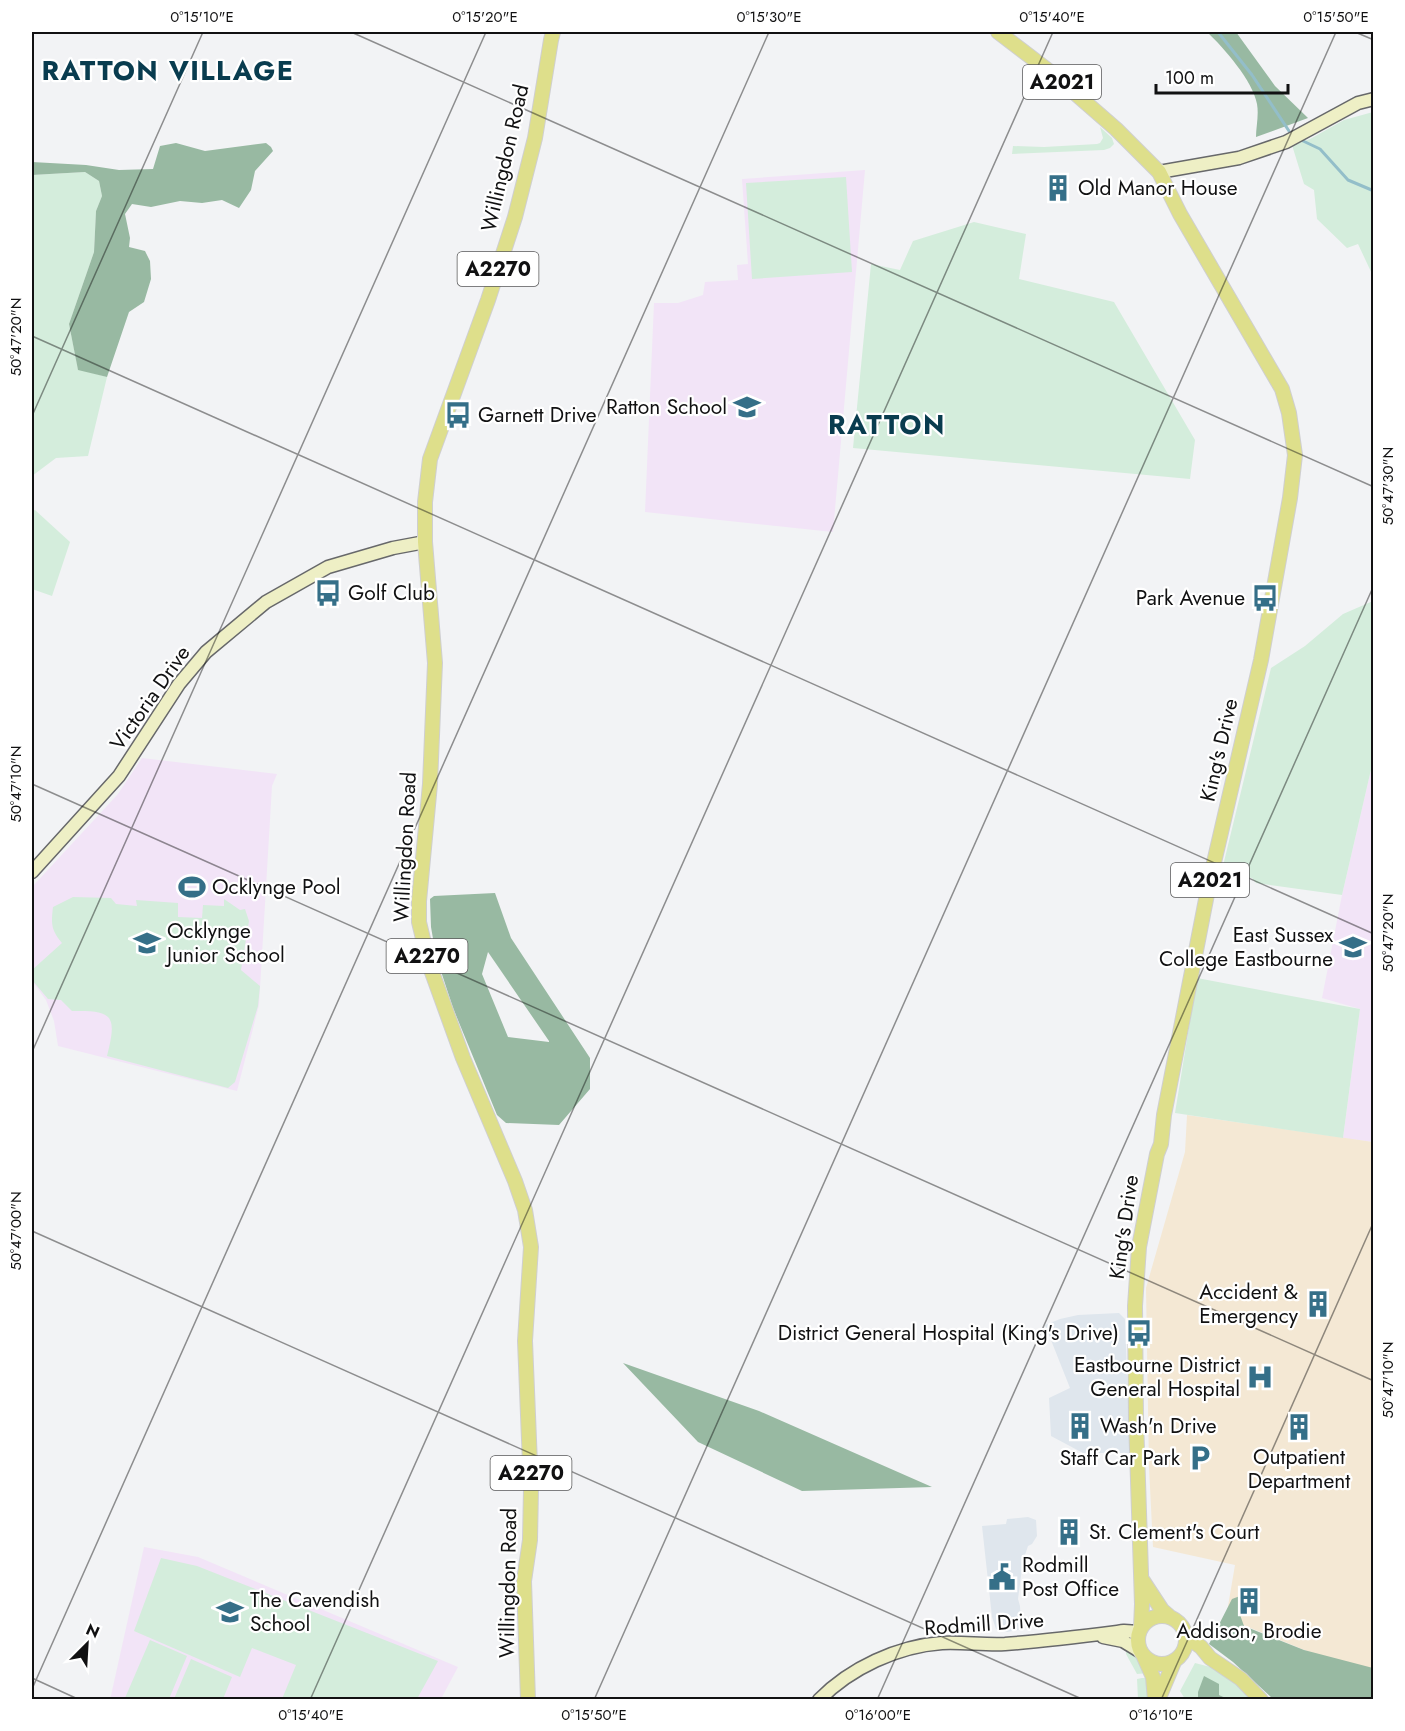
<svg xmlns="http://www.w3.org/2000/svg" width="1405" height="1731" viewBox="0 0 1405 1731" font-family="Jost,sans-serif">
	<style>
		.built { fill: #dfe6ed }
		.education { fill: #f2e4f7 }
		.medical { fill: #f4e8d4 }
		.green { fill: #d4eddc }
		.forest { fill: #98b9a2; fill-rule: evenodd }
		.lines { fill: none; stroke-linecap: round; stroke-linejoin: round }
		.stream { stroke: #93bec9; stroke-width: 3 }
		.secondary-casing { stroke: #67686a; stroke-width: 15 }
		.primary-casing { stroke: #cfcfd0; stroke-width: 16 }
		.secondary { stroke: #eeefc5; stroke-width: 12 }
		.primary { stroke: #dedf8b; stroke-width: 14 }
		.ticks { fill: none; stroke: #111112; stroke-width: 1.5; stroke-opacity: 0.45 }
		.labels { text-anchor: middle; stroke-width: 4.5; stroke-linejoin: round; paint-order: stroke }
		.shield { fill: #fff; stroke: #585859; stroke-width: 1.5 }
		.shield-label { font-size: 20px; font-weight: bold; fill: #111112 }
		.street-label { font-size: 21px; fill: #111112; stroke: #fff }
		.poi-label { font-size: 21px; fill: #111112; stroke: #fff; text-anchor: start }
		.district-label { font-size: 27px; font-weight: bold; letter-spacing: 1.5px; fill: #093c4f; stroke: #fff }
		.neatline { fill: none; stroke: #111112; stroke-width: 2 }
		.ticks-label { font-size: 15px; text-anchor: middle; fill: #111112 }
	</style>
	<rect width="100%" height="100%" fill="#f2f3f5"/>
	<path class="built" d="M 1119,1313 L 1125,1319 L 1130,1453 L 1083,1453 L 1051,1436 L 1049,1398 L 1070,1388 L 1045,1325 L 1060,1319 L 1078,1315 Z
		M 1028,1517 L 1036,1520 L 1037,1536 L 1032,1544 L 1028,1546 L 1023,1561 L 1018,1599 L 1020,1606 L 1021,1627 L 1018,1630 L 1007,1632 L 996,1629 L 992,1617 L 982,1526 L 1006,1524 L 1007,1519 Z"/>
	<path class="education" d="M 865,170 L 833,532 L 645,512 L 654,303 L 678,303 L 703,295 L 705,282 L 738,280 L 737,265 L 748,264 L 742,179 Z
		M 142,758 L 277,774 L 272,786 L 259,1005 L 237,1091 L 58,1046 L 54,1021 L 46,1000 L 32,981 L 32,887 L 118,794 Z
		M 1373,761 L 1373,1142 L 1343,1138 L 1360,1009 L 1322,998 L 1342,895 Z
		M 144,1547 L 198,1557 L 458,1667 L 441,1699 L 110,1700 Z"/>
	<path class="medical" d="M 1187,1115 L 1373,1142 L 1373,1678 L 1226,1618 L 1235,1565 L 1153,1547 L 1149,1467 L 1146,1288 L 1185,1152 Z"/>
	<path class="green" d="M 1373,112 L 1373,276 L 1358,244 L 1347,248 L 1317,219 L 1314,190 L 1304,184 L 1292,145 L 1310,139 L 1344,120 Z
		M 1100,127 L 1112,138 L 1114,144 L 1110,148 L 1104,150 L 1012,154 L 1013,146 L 1044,147 L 1097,144 L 1100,143 L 1103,138 Z
		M 85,172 L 99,181 L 102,196 L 96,211 L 94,252 L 69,324 L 78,369 L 107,377 L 88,456 L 56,458 L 32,476 L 32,175 Z
		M 846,177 L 852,272 L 752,279 L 746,183 Z
		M 974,222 L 1026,234 L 1019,279 L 1114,302 L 1195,440 L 1190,479 L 853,448 L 871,264 L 900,270 L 913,241 Z
		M 35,510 L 70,542 L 52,596 L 32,589 L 32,511 Z
		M 1373,601 L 1373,761 L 1342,895 L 1256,883 L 1252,878 L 1221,874 L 1271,668 L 1305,646 L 1343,614 Z
		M 73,897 L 111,898 L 116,904 L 137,906 L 136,900 L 178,903 L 178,917 L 202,918 L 203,905 L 224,906 L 224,899 L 240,910 L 245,909 L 249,921 L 241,970 L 260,986 L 258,1006 L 235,1082 L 228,1088 L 107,1056 C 117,1016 114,1010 72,1011 L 61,1000 L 48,999 L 32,980 L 32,970 L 62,943 C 51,930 51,924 53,907 Z
		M 1197,978 L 1360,1009 L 1343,1138 L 1175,1113 Z
		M 161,1558 L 197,1566 L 438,1661 L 417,1699 L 282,1699 L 296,1665 L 252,1648 L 240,1677 L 134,1631 Z
		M 150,1640 L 187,1656 L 169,1699 L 128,1699 L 125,1698 Z
		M 1126,1647 L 1138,1658 L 1148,1673 L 1137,1674 L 1126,1654 Z
		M 191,1659 L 232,1677 L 223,1699 L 174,1699 Z
		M 1195,1663 L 1218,1669 L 1250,1694 L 1254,1699 L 1228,1699 L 1219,1695 L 1219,1684 L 1198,1692 L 1198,1699 L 1185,1699 L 1180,1691 Z
		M 1142,1678 L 1148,1678 L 1147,1699 L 1138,1699 L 1137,1679 Z"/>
	<path class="forest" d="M 1207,32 L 1236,32 L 1275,86 L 1308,118 L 1256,137 C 1256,127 1259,115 1257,104 C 1253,81 1224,48 1207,32 Z
		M 176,143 L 205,151 L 266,143 L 271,147 L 273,151 L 255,171 L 251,190 L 239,208 L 222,200 L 202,203 L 180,201 L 151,207 L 132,204 L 125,214 L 130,238 L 129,247 L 145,251 L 150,261 L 151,279 L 144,302 L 129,312 L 107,377 L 78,370 L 69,324 L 94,252 L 96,211 L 102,196 L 99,181 L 85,172 L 32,175 L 32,162 L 86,165 L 119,170 L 153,169 L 160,146 Z
		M 495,893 L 511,938 L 590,1058 L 590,1089 L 559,1125 L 506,1123 L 497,1115 L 453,1008 L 436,956 L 431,927 L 430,899 L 434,896 ZM 488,952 L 549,1041 L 549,1042 L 508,1037 L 482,974 Z
		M 623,1363 L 759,1411 L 932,1487 L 802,1491 L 698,1442 Z
		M 1240,1596 L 1239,1612 L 1244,1626 L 1304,1650 L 1373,1668 L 1373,1699 L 1273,1699 L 1233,1662 L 1209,1644 L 1232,1599 Z
		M 1204,1676 L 1219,1684 L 1219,1695 L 1228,1699 L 1198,1699 L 1198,1692 Z"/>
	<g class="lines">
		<path class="stream" d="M 1218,32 L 1252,75 L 1289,131
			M 1301,140 L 1320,149 L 1348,180 L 1374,191"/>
		<defs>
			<path id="secondary" d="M 1159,172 L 1239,158 L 1286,142 L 1358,103 L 1374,99
				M 32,872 L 119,776 L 179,684 L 206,652 L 266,602 L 328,567 L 393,548 L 425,542
				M 1103,1637 L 1123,1641 L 1141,1652
				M 819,1700 C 850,1668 898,1646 942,1643 C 963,1642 984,1645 1005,1644 C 1045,1641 1084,1636 1124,1631 L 1139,1632"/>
			<path id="primary" d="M 998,32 L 1053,74 L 1116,129 L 1159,172 L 1180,214 L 1282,389 L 1289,413 L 1295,455 L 1290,498 L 1261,660 L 1209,884 L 1164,1115 L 1161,1144 L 1157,1154 L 1139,1247 L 1135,1306 L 1136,1419 L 1142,1604 L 1141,1627
				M 1143,1581 L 1162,1610 L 1169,1616
				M1138 1640a24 24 0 1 1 48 0a24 24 0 1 1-48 0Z
				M 1187,1637 L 1201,1647 L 1210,1658 L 1241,1679 L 1261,1700
				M 1144,1657 L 1153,1677 L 1155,1700
				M 528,1700 L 524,1581 L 530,1540 L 531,1489 L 525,1341 L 531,1247 L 525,1210 L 515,1181 L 463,1058 L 429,964 L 419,922 L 419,901 L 430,784 L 435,663 L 425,542 L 425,502 L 430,459 L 488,300 L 515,217 L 535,138 L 551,40 L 553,32
				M 1158,1700 L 1174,1662"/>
		</defs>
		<use href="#secondary" class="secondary-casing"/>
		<use href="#primary" class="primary-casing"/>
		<use href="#secondary" class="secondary"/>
		<use href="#primary" class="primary"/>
	</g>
	<path class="ticks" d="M 351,32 L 1374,487M 1355,32 L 1374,40M 32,336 L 1374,934M 32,416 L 203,32M 32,784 L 1374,1381M 32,1052 L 486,32M 32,1231 L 1084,1700M 32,1678 L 80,1700M 32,1689 L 769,32M 310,1700 L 1053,32M 594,1700 L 1336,32M 877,1700 L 1374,585M 1161,1700 L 1374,1221"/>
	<defs>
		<symbol id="building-bare" viewBox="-9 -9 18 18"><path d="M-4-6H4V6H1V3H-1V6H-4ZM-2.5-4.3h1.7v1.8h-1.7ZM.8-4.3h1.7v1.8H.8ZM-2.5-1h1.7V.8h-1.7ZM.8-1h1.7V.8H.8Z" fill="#356f88" stroke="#fff" stroke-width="2.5" paint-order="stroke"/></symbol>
		<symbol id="school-bare" viewBox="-9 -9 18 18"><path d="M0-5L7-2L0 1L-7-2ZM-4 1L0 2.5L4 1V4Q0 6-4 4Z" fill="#356f88" stroke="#fff" stroke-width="2.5" paint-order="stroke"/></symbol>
		<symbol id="bus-bare" viewBox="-9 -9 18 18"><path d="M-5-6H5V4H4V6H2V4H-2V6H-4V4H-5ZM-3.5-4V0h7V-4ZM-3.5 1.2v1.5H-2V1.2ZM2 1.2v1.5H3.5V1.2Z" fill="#356f88" stroke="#fff" stroke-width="2.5" paint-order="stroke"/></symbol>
		<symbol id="stadium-bare" viewBox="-9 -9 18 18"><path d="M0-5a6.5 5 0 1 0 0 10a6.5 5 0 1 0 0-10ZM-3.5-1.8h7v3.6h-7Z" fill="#356f88" stroke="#fff" stroke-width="2.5" paint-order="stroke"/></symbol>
		<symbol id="university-bare" viewBox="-9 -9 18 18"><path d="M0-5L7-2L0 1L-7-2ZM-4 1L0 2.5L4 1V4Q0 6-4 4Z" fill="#356f88" stroke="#fff" stroke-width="2.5" paint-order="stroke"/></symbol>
		<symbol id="hospital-bare" viewBox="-9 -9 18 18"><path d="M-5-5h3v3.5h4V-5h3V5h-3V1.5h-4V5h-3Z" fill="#356f88" stroke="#fff" stroke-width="2.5" paint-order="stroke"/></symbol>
		<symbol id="parking-bare" viewBox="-9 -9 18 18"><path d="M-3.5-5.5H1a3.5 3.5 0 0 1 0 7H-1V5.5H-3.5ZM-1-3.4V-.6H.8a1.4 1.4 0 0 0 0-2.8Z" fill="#356f88" stroke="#fff" stroke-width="2.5" paint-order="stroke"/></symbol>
		<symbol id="civic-bare" viewBox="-9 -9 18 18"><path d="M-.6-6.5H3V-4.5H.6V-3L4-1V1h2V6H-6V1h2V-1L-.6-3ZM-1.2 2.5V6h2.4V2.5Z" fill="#356f88" stroke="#fff" stroke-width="2.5" paint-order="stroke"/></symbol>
	</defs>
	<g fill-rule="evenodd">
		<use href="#building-bare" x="1039" y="169" width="38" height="38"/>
		<use href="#school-bare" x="728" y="388" width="38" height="38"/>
		<use href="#bus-bare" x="439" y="396" width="38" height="38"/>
		<use href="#bus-bare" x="309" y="574" width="38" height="38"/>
		<use href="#bus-bare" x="1246" y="579" width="38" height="38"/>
		<use href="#stadium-bare" x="173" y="868" width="38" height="38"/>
		<use href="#school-bare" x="128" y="924" width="38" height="38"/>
		<use href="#university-bare" x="1334" y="928" width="38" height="38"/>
		<use href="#building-bare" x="1299" y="1285" width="38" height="38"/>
		<use href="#bus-bare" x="1120" y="1314" width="38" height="38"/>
		<use href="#hospital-bare" x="1241" y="1358" width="38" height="38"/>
		<use href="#building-bare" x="1061" y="1407" width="38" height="38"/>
		<use href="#building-bare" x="1280" y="1408" width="38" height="38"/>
		<use href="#parking-bare" x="1181" y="1439" width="38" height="38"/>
		<use href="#building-bare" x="1050" y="1513" width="38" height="38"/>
		<use href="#civic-bare" x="983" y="1558" width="38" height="38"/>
		<use href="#building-bare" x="1230" y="1582" width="38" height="38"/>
		<use href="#school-bare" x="211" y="1593" width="38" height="38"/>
	</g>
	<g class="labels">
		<g class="shield">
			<rect x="1023" y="65" width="78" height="34" rx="4.5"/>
			<rect x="457.5" y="252" width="81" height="34" rx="4.5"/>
			<rect x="1171" y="863" width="78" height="34" rx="4.5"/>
			<rect x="386.5" y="939" width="81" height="34" rx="4.5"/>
			<rect x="490.5" y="1456" width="81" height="34" rx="4.5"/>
		</g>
		<g class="shield-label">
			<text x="1062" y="89">A2021</text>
			<text x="498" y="276">A2270</text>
			<text x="1210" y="887">A2021</text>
			<text x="427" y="963">A2270</text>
			<text x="531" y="1480">A2270</text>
		</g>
		<g class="street-label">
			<text transform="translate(505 158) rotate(-77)" y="7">Willingdon Road</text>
			<text transform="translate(150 698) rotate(-55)" y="7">Victoria Drive</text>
			<text transform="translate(1219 750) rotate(-77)" y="7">King's Drive</text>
			<text transform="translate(405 847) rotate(-87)" y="7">Willingdon Road</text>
			<text transform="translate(1124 1227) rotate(-82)" y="7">King's Drive</text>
			<text transform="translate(508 1583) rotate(-89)" y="7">Willingdon Road</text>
			<text transform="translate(984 1624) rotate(-4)" y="7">Rodmill Drive</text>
		</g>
		<g class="poi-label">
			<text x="1078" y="195">Old Manor House</text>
			<text x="727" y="414" text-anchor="end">Ratton School</text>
			<text x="478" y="422">Garnett Drive</text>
			<text x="348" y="600">Golf Club</text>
			<text x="1245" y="605" text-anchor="end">Park Avenue</text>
			<text x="212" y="894">Ocklynge Pool</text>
			<text x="167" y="938">Ocklynge<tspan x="167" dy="24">Junior School</tspan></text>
			<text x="1333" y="942" text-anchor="end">East Sussex<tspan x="1333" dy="24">College Eastbourne</tspan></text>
			<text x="1298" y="1299" text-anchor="end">Accident &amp;<tspan x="1298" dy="24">Emergency</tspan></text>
			<text x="1119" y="1340" text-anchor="end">District General Hospital (King's Drive)</text>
			<text x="1240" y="1372" text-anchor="end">Eastbourne District<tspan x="1240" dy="24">General Hospital</tspan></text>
			<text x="1100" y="1433">Wash'n Drive</text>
			<text x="1299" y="1464" text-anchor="middle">Outpatient<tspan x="1299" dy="24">Department</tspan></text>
			<text x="1180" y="1465" text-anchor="end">Staff Car Park</text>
			<text x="1089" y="1539">St. Clement's Court</text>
			<text x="1022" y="1572">Rodmill<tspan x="1022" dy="24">Post Office</tspan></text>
			<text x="250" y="1607">The Cavendish<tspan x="250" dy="24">School</tspan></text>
			<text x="1249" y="1638" text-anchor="middle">Addison, Brodie</text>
		</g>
		<g class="district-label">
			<text x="168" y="80">RATTON VILLAGE</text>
			<text x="887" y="434">RATTON</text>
		</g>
	</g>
	<rect width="1405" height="1731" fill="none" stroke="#ffffff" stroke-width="66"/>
	<g transform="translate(87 1644) rotate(24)" stroke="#ffffff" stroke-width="4.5" paint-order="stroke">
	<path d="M0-4.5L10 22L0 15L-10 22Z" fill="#111112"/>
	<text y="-9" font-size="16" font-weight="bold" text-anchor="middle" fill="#111112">N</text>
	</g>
	<path d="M1156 84v9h132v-9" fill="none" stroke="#111112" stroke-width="3"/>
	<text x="1165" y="84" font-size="18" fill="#111112" stroke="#ffffff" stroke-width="4.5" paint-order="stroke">100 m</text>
	<rect x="33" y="33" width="1339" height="1665" class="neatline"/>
	<g class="ticks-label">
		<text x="202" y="22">0°15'10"E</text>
		<text x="485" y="22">0°15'20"E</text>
		<text x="769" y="22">0°15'30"E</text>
		<text x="1052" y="22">0°15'40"E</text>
		<text x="1336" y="22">0°15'50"E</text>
		<text transform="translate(16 337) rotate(-90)" y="5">50°47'20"N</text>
		<text transform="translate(1388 486) rotate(-90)" y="5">50°47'30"N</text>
		<text transform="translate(16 784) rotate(-90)" y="5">50°47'10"N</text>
		<text transform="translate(1388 933) rotate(-90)" y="5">50°47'20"N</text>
		<text transform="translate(16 1231) rotate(-90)" y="5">50°47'00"N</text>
		<text transform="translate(1388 1380) rotate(-90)" y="5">50°47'10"N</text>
		<text x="311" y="1720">0°15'40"E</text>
		<text x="594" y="1720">0°15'50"E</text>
		<text x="878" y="1720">0°16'00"E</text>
		<text x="1161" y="1720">0°16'10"E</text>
	</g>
</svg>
